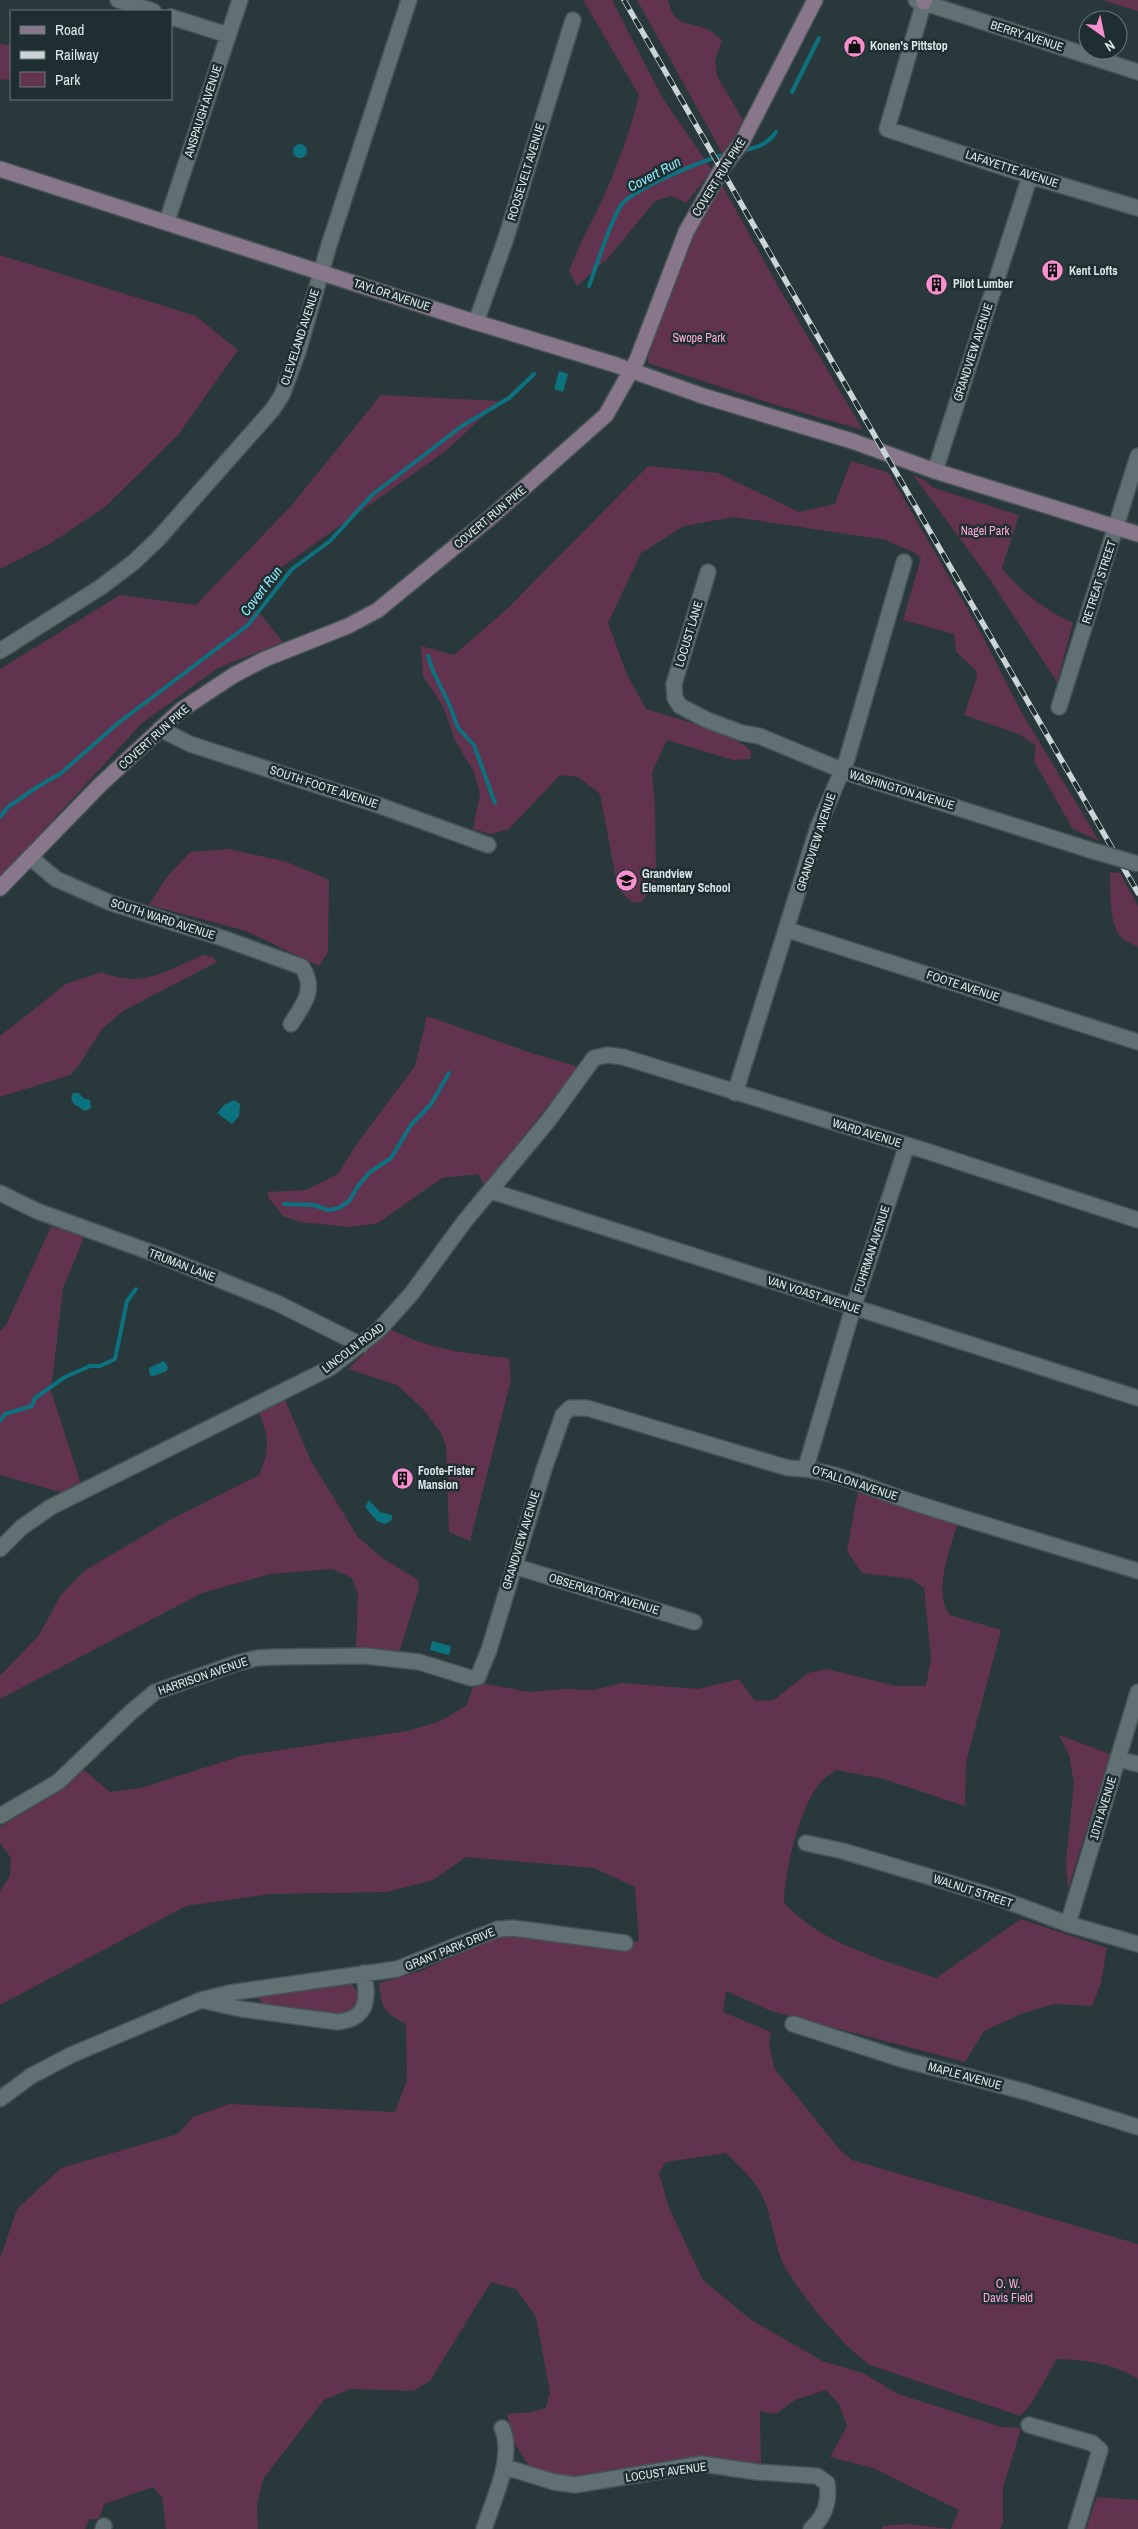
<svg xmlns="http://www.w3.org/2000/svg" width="1138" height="2529" viewBox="0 0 1138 2529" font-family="'Archivo Narrow',sans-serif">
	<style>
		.green { fill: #62334f }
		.water { fill: #0d727f }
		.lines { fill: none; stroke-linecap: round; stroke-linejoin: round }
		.stream { stroke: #0d727f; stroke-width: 4 }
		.street-casing { stroke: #465356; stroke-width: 18 }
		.secondary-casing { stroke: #465356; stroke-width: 18 }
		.street { stroke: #607073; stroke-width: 15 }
		.secondary { stroke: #88768a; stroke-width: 15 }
		.rail-casing { stroke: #cbd5d7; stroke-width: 5.5 }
		.rail { stroke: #1f2e30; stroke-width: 4; stroke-dasharray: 11; stroke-linecap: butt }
		.street-bridge-casing { stroke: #465356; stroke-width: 18; stroke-linecap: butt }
		.street-bridge { stroke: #607073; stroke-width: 15 }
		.labels { text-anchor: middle; stroke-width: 5; stroke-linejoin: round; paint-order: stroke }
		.street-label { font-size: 12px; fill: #dee7e9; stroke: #1f2e30 }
		.poi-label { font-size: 12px; font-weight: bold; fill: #dee7e9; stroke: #1f2e30; text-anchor: start }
		.park-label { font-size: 12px; fill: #feaadb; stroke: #1f2e30 }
		.water-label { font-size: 14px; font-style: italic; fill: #8fecfc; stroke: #1f2e30 }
	</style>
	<rect width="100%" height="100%" fill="#29383a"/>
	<path class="green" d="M 583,0 L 612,0 L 662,97 L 712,170 L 686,203 L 672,196 L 655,201 L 609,257 L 577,286 L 569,271 C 579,244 593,220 605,194 C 619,161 631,129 639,95 Z
		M 637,0 L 668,0 C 674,29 690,21 709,30 C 714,33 718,37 722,40 L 715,61 L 717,76 L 743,120 L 724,156 Z
		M 1102,0 L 1138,0 L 1138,11 Z
		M 0,44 L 11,46 L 11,79 L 0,80 Z
		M 722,185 L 779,288 L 863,430 L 773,404 L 648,363 L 648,357 C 662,319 695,207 722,185 Z
		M 0,255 L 196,316 L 238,350 L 178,435 L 105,507 L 51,543 L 0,569 Z
		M 381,395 L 499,401 L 447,450 L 279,569 L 256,609 L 283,642 L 218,668 L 142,723 L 6,871 L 0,875 L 0,669 L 120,595 L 196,605 L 291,506 Z
		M 851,461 L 889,473 L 980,631 L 1019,708 L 1099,841 L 1073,829 L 1034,761 L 1036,746 L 1019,734 L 964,715 L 977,677 L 976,670 L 956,652 L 954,634 L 903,620 L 921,558 C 910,547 900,549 887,540 L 734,517 L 684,526 L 641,553 L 608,623 L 627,675 L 646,709 C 669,717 739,733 751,752 L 750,759 L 733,760 L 667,740 L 652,772 L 655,809 L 656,875 L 654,888 L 640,903 L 632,902 L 618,889 L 600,794 L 578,777 L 560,775 L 509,829 L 491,834 L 473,829 L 480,794 L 474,772 L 455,740 L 443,706 L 423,676 L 421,646 L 454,655 L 507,609 L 648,466 L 718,473 L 799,512 L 835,504 Z
		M 913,475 L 924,480 L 934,488 L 1019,515 L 1002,568 C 1021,592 1045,610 1073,623 L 1057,682 L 989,578 Z
		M 229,849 L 287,862 L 329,880 L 328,952 L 319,966 L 246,931 L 149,905 L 166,878 L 190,852 Z
		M 1110,872 L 1120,873 L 1138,906 L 1138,947 C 1133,944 1125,941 1121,937 C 1109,925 1110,888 1110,872 Z
		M 203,955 L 213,957 L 217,962 L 123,1011 L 102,1029 L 79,1065 L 70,1075 L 0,1097 L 0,1036 L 66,984 L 102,972 C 142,989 166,971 203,955 Z
		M 427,1016 L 528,1052 L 579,1067 L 484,1185 L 478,1174 L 442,1178 L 378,1223 L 350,1227 L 300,1222 L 283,1216 L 268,1197 L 268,1192 L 306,1190 L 338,1174 L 356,1145 L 415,1066 Z
		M 51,1227 L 85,1235 L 63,1288 L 51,1391 L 81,1484 L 64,1493 L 0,1475 L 0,1331 L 6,1325 Z
		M 390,1329 C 428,1349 467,1354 509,1358 L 511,1380 L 470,1541 L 449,1532 L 446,1446 L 441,1433 L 422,1408 L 397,1385 L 348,1369 Z
		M 285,1400 L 311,1461 L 358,1537 L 381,1557 L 418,1580 L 419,1588 L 399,1653 L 356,1650 L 358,1594 L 352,1578 L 332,1569 L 270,1574 L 202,1593 L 0,1699 L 0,1676 L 39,1635 L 61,1595 L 84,1571 L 170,1520 L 259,1475 C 270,1450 269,1438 259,1412 Z
		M 858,1491 L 958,1522 C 951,1546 932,1594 950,1615 L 1001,1630 L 966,1762 L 965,1806 L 884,1779 L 836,1770 C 831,1774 825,1777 821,1782 C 800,1804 784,1873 784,1903 C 823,1945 884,1960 936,1978 L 1021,1919 L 1107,1948 L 1101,1983 L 1092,2006 L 1054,2004 L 1021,2014 L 984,2031 L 965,2062 L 771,2011 L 726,1991 L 723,2012 L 771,2032 L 769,2043 L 774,2068 L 840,2150 L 852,2160 L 1138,2244 L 1138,2379 C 1113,2363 1086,2360 1057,2359 L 1031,2404 L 1020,2416 L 870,2365 C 845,2349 790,2284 780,2256 C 773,2236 771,2213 761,2193 C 754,2179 737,2165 726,2153 L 666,2162 L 659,2173 L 669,2208 L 703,2280 L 750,2319 L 822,2361 L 863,2373 L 898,2394 L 1001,2427 L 1021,2428 L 1003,2488 L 1003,2524 L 1000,2529 L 882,2529 L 882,2526 L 908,2524 L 951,2529 L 959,2510 L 873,2468 L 830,2457 L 847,2426 L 839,2404 L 826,2390 L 795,2400 L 776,2414 L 760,2411 L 761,2463 L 690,2457 L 573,2480 L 529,2466 L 513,2441 L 507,2414 L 531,2412 L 546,2408 L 550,2392 L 536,2317 L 516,2289 L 491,2282 L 430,2381 L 413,2391 L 350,2389 L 324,2400 L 263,2479 L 257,2505 L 258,2529 L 166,2529 L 162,2497 L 153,2487 L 104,2504 L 99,2519 L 89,2519 L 85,2529 L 0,2529 L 0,2259 L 17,2209 L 61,2168 L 178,2134 L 193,2117 L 230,2104 L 395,2112 L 407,2080 L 406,2024 C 383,2012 382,2008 379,1983 L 421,1971 L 492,1938 L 504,1936 L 630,1950 L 633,1942 L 639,1941 L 635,1887 L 594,1868 L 466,1857 L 433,1880 L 387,1892 L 270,1894 L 186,1906 L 0,2005 L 0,1891 L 10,1876 L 11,1858 L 0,1843 L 0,1827 L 56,1793 L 84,1770 L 110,1792 L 141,1788 L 241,1756 L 407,1731 L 438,1722 L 466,1706 L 474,1685 L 487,1684 L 529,1692 L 564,1689 L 594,1690 L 622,1683 L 698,1689 L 739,1679 L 755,1701 L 774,1700 L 808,1673 L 827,1669 L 896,1686 L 926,1686 L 931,1659 L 924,1588 L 912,1579 L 862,1573 L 847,1551 Z
		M 1059,1735 L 1110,1754 L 1068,1889 L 1066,1862 L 1074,1783 L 1069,1755 Z
		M 349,1983 C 365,1994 359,2007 344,2015 L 264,2005 L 259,1999 L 260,1995 Z
		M 1097,2497 L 1138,2500 L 1138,2529 L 1086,2529 Z"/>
	<path class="water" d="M293 151a7 7 0 1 1 14 0a7 7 0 1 1-14 0Z
		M 559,371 L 568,374 L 563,392 L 554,389 Z
		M 73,1093 L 79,1093 L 83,1098 L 90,1100 L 91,1108 L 85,1111 L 74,1104 L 71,1099 Z
		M 234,1100 L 240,1104 L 239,1116 L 232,1124 L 217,1113 L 224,1105 Z
		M 164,1361 L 168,1367 L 167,1371 L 153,1376 L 150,1375 L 149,1368 Z
		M 369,1500 L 380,1512 L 392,1515 L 392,1520 L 385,1524 L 377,1521 L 365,1507 Z
		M 432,1641 L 451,1646 L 449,1655 L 430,1650 Z"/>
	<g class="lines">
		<path class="stream" d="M 792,92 L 819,38
			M 742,151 C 757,147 767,145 776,132
			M 589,286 C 595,270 613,213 623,203 C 639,186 704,160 727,154
			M 428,656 L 433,671 L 450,706 L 458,728 L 474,745 L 495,803
			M 0,817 L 8,807 L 37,787 L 60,774 L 117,724 L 248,625 L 292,569 L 330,541 L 372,495 L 462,426 L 509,398 L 534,374
			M 284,1204 L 314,1205 L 328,1210 L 339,1208 L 349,1201 L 358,1186 L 370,1172 L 391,1158 L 411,1125 L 431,1104 L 449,1073
			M 0,1421 L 5,1414 L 32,1406 L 35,1398 L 65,1377 L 90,1366 L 100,1366 L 115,1359 L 127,1301 L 136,1289"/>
		<defs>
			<path id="street" d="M 118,0 L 153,11
				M 916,0 L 1138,72
				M 924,2 L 887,129 L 1030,176 L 1138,208
				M 171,17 L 228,35
				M 167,221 L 240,0
				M 476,322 L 505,241 L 573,20
				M 935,471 L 1030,176
				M 708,572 L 674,684 L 675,698 L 680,706 L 707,720 L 742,733 L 759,736 L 851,774 L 1090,850
				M 0,651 L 101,587 L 134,562 L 158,539 L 273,409 L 282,395 L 298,352 L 329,245 L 409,0
				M 1059,707 L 1138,456
				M 160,729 L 190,744 L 378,805 L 488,845
				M 31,858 L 56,879 L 111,903 L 225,939 L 302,967 C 317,990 303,1005 291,1024
				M 788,930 L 1138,1042
				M 735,1093 L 818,827 L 847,759 L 904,562
				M 491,1191 L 1138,1398
				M 0,1193 L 37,1211 L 161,1256 L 277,1303 L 361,1345
				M 806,1467 L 853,1308 L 907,1145
				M 0,1549 L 22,1527 L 51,1507 L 330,1368 L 379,1330 L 412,1293 L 464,1222 L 548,1121 L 594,1058 L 607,1055 L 623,1057 L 920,1149 L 1138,1220
				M 514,1566 L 694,1622
				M 1118,1759 L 1138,1764
				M 0,1816 L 58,1782 L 131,1712 L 155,1692 L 237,1663 L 257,1658 L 276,1657 L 365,1656 L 419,1662 L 471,1678 L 478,1677 L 489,1650 L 544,1469 L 563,1415 L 570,1408 L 587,1408 L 788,1468 C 831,1468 871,1489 912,1502 C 987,1526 1063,1548 1138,1571
				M 806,1843 L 843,1851 L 947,1882 L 1001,1899 L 1068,1924 L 1138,1944
				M 1068,1924 L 1138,1692
				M 205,2001 L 241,2009 L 338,2022 C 369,2018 368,1999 364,1973
				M 793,2024 L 901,2059 L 1026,2092 L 1138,2127
				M 0,2099 L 31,2076 L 71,2055 L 201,2000 L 229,1993 L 397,1969 L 498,1929 L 513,1928 L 625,1943
				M 1029,2425 L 1092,2443 L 1100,2450 L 1076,2529
				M 505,2467 L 554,2482 L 575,2485 L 702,2464 L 757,2472 L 817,2476 L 827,2483 C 830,2502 825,2516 811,2529
				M 103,2529 L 104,2526
				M 484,2529 C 493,2500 515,2457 502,2428"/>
			<path id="secondary" d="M 924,2 L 925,0
				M 0,169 L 465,319 L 616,365 L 703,396 L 852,441 L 935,471 L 1138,534
				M 0,888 L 100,785 L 181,710 L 234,675 L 265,659 L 348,626 L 378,610 L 491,517 L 606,415 L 637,360 L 686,232 L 721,170 L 742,142 L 815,0"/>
		</defs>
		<use href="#street" class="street-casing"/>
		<use href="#secondary" class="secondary-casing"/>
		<use href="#street" class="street"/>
		<use href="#secondary" class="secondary"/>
		<defs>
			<path id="rail" d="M 624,0 L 1138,893"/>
		</defs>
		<use href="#rail" class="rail-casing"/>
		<use href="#rail" class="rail"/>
		<defs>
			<path id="street-bridge" d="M 1090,850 L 1138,864"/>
		</defs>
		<use href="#street-bridge" class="street-bridge-casing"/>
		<use href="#street-bridge" class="street-bridge"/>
	</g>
	<defs>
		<symbol id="shop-disc" viewBox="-11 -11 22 22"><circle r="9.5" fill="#f790ce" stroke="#1f2e30"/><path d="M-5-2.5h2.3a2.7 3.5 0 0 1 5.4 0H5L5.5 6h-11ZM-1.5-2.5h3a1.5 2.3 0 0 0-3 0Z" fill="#111"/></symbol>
		<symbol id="building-disc" viewBox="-11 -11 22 22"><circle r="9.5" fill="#f790ce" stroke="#1f2e30"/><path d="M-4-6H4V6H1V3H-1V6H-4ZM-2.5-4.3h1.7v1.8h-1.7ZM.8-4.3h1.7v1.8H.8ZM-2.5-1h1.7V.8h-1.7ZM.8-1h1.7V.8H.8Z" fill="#111"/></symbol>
		<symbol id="school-disc" viewBox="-11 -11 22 22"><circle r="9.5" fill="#f790ce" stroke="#1f2e30"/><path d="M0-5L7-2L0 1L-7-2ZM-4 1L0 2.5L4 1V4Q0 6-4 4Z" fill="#111"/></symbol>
	</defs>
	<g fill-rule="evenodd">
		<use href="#shop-disc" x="842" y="34" width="25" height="25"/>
		<use href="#building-disc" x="1040" y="258" width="25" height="25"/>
		<use href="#building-disc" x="924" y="272" width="25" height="25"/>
		<use href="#school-disc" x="614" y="868" width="25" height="25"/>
		<use href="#building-disc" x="390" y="1466" width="25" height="25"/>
	</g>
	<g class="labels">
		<g class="street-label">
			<text transform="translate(1027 36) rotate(18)" y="4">BERRY AVENUE</text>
			<text transform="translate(203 111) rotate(-72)" y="4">ANSPAUGH AVENUE</text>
			<text transform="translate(1012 169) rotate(18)" y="4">LAFAYETTE AVENUE</text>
			<text transform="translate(526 172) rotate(-73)" y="4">ROOSEVELT AVENUE</text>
			<text transform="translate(719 177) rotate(-58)" y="4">COVERT RUN PIKE</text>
			<text transform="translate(392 295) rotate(18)" y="4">TAYLOR AVENUE</text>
			<text transform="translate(300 337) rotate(-72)" y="4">CLEVELAND AVENUE</text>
			<text transform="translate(973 352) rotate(-72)" y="4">GRANDVIEW AVENUE</text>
			<text transform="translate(490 517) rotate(-40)" y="4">COVERT RUN PIKE</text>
			<text transform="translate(1099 582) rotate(-72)" y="4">RETREAT STREET</text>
			<text transform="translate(689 634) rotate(-73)" y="4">LOCUST LANE</text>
			<text transform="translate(154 737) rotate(-42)" y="4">COVERT RUN PIKE</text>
			<text transform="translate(324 787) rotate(18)" y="4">SOUTH FOOTE AVENUE</text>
			<text transform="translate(902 790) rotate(17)" y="4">WASHINGTON AVENUE</text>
			<text transform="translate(816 842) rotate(-72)" y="4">GRANDVIEW AVENUE</text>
			<text transform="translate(163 919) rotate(18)" y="4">SOUTH WARD AVENUE</text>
			<text transform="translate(963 986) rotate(18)" y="4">FOOTE AVENUE</text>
			<text transform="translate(867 1133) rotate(17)" y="4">WARD AVENUE</text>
			<text transform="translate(872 1249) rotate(-72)" y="4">FUHRMAN AVENUE</text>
			<text transform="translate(182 1265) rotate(21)" y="4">TRUMAN LANE</text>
			<text transform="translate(814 1295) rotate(18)" y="4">VAN VOAST AVENUE</text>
			<text transform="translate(353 1348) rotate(-37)" y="4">LINCOLN ROAD</text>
			<text transform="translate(855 1483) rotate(18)" y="4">O’FALLON AVENUE</text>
			<text transform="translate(521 1540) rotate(-73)" y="4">GRANDVIEW AVENUE</text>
			<text transform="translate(604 1594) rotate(17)" y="4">OBSERVATORY AVENUE</text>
			<text transform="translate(203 1676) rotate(-19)" y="4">HARRISON AVENUE</text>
			<text transform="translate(1103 1808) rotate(-73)" y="4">10TH AVENUE</text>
			<text transform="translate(973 1891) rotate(18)" y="4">WALNUT STREET</text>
			<text transform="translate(450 1949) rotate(-22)" y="4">GRANT PARK DRIVE</text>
			<text transform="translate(965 2076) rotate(15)" y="4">MAPLE AVENUE</text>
			<text transform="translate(666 2472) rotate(-8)" y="4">LOCUST AVENUE</text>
		</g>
		<g class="poi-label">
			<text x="870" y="50">Konen's Pittstop</text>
			<text x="1069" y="275">Kent Lofts</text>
			<text x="953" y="288">Pilot Lumber</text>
			<text x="642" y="878">Grandview<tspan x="642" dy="14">Elementary School</tspan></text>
			<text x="418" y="1475">Foote-Fister<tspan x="418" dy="14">Mansion</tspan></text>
		</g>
		<g class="park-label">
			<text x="699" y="342">Swope Park</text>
			<text x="985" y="535">Nagel Park</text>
			<text x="1008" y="2288">O. W.<tspan x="1008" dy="14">Davis Field</tspan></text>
		</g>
		<g class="water-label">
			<text transform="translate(654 174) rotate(-28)" y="5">Covert Run</text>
			<text transform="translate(261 591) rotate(-52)" y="5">Covert Run</text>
		</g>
	</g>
	<rect x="10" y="10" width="162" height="90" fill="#1f2e30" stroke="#6b787a"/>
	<rect x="20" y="26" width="25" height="8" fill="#88768a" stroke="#6b787a"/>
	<text x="55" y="35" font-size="15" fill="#dee7e9">Road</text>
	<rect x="20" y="51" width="25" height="8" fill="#cbd5d7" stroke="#6b787a"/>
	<text x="55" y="60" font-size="15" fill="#dee7e9">Railway</text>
	<rect x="20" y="72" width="25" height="15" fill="#62334f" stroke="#6b787a"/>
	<text x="55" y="85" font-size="15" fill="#dee7e9">Park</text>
	<g transform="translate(1103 35) rotate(147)"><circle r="24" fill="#1f2e30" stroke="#6b787a"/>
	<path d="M0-4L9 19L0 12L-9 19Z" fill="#f790ce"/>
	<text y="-8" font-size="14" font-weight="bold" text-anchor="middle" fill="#dee7e9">N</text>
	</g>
</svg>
